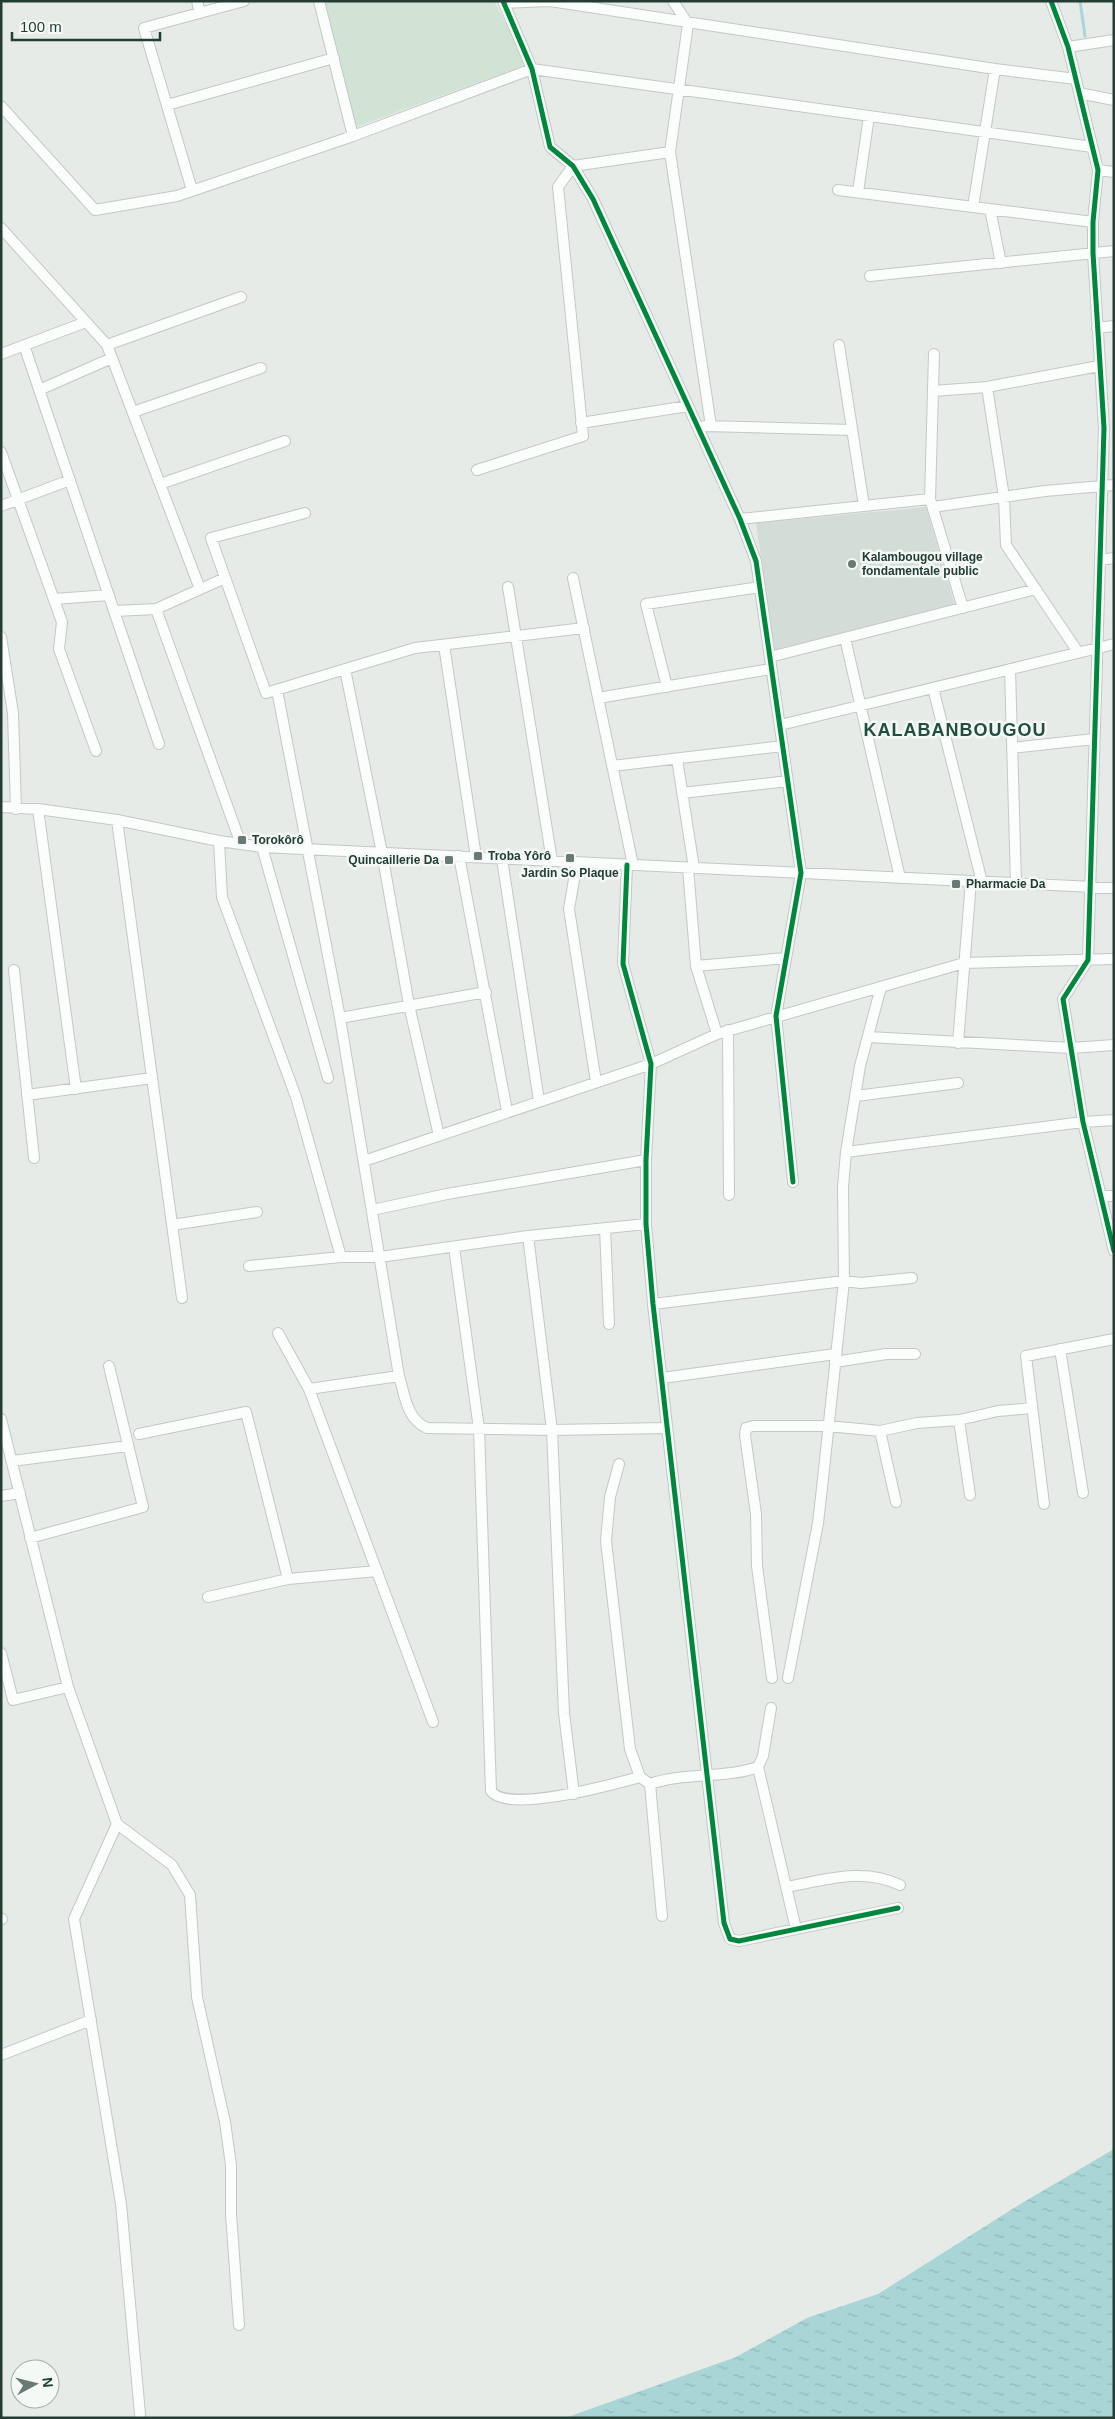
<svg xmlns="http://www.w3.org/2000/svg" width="1115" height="2419" viewBox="0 0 1115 2419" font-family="Helvetica,sans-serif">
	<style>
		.built { fill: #d4dcd8 }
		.grass { fill: #d0e3d4 }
		.water { fill: url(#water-ripples) }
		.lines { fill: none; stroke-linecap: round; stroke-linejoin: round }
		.stream { stroke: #a9d5d6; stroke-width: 3 }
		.minor-casing { stroke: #c3c8c5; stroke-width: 12 }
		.minor { stroke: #fbfcfc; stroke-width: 10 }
		.cycleway-casing { stroke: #f4f9f6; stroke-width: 8 }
		.cycleway { stroke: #00873e; stroke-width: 5 }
		.poi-dot { fill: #687a73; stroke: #f4f9f6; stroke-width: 2 }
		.labels { text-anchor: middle; stroke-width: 5; stroke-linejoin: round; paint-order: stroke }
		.poi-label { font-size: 12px; font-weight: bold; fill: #243d34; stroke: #f4f9f6; text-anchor: start }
		.district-label { font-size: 18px; font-weight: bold; letter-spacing: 1px; fill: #214f3f; stroke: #f4f9f6 }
	</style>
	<defs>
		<pattern id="water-ripples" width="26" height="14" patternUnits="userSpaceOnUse" patternTransform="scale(1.25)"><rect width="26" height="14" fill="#a9d5d6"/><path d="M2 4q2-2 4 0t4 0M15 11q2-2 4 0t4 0" fill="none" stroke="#91b8b8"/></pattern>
	</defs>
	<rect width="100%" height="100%" fill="#e6ebe8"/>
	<path class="built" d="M 926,507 L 955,605 L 774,650 L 756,523 Z"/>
	<path class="grass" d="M 324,1 L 494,1 L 528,64 L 356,127 Z"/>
	<path class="water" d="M 1114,2149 L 1114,2418 L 565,2418 L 736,2357 L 807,2318 L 878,2294 L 1022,2203 Z"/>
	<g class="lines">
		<path class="stream" d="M 1080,1 L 1085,36"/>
		<defs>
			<path id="minor" d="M 197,1 L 200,13
				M 319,1 L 353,136
				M 503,1 L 532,69 L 550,147 L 573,166 L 593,199 L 740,519 L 756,561 L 801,873 L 776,1016 L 793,1182
				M 673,1 L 688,24 L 670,152 L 711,426
				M 1051,1 L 1068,47 L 1098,170 L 1093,222 L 1093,253 L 1104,428 L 1088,960 L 1063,999 L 1083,1122 L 1114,1251
				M 504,3 L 550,1 L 995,69 L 1076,79
				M 1068,47 L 1114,40
				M 1079,93 L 1114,100
				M 167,105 L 334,58
				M 1,106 L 95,210 L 177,196 L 353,136 L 532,69 L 1092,147
				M 1098,170 L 1114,172
				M 192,190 L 144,28 L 244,1
				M 838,190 L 1093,222
				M 858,192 L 869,116
				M 973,207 L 995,69
				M 990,209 L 1001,263
				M 1,228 L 107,345 L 200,589
				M 870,276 L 1114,251
				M 1097,328 L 1114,326
				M 24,345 L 159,744
				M 107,345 L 241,297
				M 839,345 L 864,506
				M 1,354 L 86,322
				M 934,354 L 930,499 L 963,608
				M 987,387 L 1004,497 L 1006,545 L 1078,652
				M 39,390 L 112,358
				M 933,391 L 987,387 L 1099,366
				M 133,412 L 261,368
				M 581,423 L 688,406
				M 705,426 L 852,430
				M 1,452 L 62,622 L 59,649 L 96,751
				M 477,470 L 583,436 L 558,187 L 573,166 L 670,152
				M 160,484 L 285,441
				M 1,506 L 70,480
				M 933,507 L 1045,491 L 1114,485
				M 305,513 L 211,538 L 266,693 L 415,648 L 584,628
				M 740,519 L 930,499
				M 1100,560 L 1114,558
				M 573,578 L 633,865
				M 508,587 L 552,861
				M 54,599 L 109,595
				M 156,609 L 241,844
				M 114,611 L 156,609 L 225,578
				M 1,637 L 13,713 L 16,809
				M 845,638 L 900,878
				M 444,645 L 476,857
				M 770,657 L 1036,589
				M 345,669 L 382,853 L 409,1005 L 439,1136
				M 1010,669 L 1016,884
				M 667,687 L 646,604 L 760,587
				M 933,688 L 982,882
				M 277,690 L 340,1018 L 399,1376 C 405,1396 407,1420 427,1428 L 552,1430 L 666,1428
				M 598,698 L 771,669
				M 780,725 L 1114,644
				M 1012,748 L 1094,739
				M 677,759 L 694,868
				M 612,766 L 783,746
				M 682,793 L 788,781
				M 1,807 L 38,809 L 117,820 L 219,841 L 262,847 L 1114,888
				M 38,809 L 76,1089
				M 117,820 L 182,1298
				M 219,841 L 222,897 L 296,1097 L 341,1257
				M 262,847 L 328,1078
				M 459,856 L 507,1111
				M 502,859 L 539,1101
				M 577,862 L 569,909 L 596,1082
				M 627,865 L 623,964 L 651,1064 L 646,1160 L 646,1224 L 653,1304 L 724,1923 L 730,1939 L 739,1941 L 898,1908
				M 688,868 L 696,966 L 717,1034
				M 696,966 L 786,958
				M 14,970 L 34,1158
				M 340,1018 L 486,992
				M 728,1030 L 729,1195
				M 868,1037 L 1071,1048 L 1114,1045
				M 958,1043 L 971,881
				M 27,1095 L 152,1078
				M 856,1096 L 958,1083
				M 846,1152 L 1083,1122 L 1114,1120
				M 364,1161 L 651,1064 L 717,1034 L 964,963 L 1114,959
				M 1101,1196 L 1114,1196
				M 372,1210 L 447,1194 L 646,1160
				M 172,1225 L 257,1212
				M 605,1228 L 609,1324
				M 528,1236 L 552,1430 L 564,1713 L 574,1794
				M 454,1247 L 479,1429 L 491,1791 C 507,1814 614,1784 640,1777
				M 249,1266 L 341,1257 L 380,1257 L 528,1236 L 646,1224
				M 653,1304 L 844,1281 L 861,1283 L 912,1278
				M 278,1333 L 309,1389 L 433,1722
				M 1060,1349 L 1083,1493
				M 835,1362 L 886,1354 L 915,1354
				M 662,1378 L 835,1354
				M 309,1389 L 399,1376
				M 1,1419 L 68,1687 L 117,1824 L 172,1865 L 190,1895 L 197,1997 L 225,2122 L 231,2165 L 231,2214 L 239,2325
				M 959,1420 L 970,1495
				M 880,1431 L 896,1502
				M 139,1434 L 246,1412 L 288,1579
				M 12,1461 L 128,1446
				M 619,1464 L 610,1497 L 606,1541 L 630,1749 L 640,1777 L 650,1784
				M 1,1496 L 20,1493
				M 1044,1504 L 1026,1356 L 1114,1339
				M 30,1538 L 143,1507 L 109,1366
				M 208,1597 L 288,1579 L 377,1571
				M 1,1653 L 13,1700 L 68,1687
				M 772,1678 L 757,1566 L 756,1514 L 745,1435 L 746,1428 L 753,1426 L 828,1426 L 880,1431 L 917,1423 L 959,1420 L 998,1411 L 1032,1408
				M 788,1678 L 818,1523 L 822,1488 L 844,1281 L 843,1187 L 846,1152 L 860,1066 L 881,987
				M 758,1767 L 796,1929
				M 117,1824 L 74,1919 L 121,2204 L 140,2414
				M 787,1887 C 824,1880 864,1867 900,1885
				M 662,1916 L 650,1784 C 684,1772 724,1779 758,1767 L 763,1756 L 771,1708
				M 1,1919 L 2,1919
				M 1,2055 L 91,2020"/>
		</defs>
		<use href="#minor" class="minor-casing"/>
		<use href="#minor" class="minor"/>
		<defs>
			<path id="cycleway" d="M 503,1 L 532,69 L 550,147 L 573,166 L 593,199 L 740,519 L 756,561 L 801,873 L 776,1016 L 793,1182
				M 1051,1 L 1068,47 L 1098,170 L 1093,222 L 1093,253 L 1104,428 L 1088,960 L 1063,999 L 1083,1122 L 1114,1251
				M 627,865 L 623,964 L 651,1064 L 646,1160 L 646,1224 L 653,1304 L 724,1923 L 730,1939 L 739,1941 L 898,1908"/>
		</defs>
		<use href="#cycleway" class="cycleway-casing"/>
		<use href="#cycleway" class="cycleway"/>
	</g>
	<g class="poi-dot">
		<circle cx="852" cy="564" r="5"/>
		<rect x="237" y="835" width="10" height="10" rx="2.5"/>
		<rect x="473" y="851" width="10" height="10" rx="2.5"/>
		<rect x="565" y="853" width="10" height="10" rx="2.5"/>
		<rect x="444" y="855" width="10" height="10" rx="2.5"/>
		<rect x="951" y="879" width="10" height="10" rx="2.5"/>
	</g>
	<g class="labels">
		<g class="poi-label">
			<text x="862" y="561">Kalambougou village<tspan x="862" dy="14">fondamentale public</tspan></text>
			<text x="252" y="844">Torokôrô</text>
			<text x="488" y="860">Troba Yôrô</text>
			<text x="439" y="864" text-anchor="end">Quincaillerie Da</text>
			<text x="570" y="877" text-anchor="middle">Jardin So Plaque</text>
			<text x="966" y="888">Pharmacie Da</text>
		</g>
		<g class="district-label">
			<text x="955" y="736">KALABANBOUGOU</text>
		</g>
	</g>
	<rect width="1115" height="2419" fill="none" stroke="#243d34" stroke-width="5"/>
	<g transform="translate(35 2384) rotate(83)"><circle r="24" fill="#f4f9f6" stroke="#a1aea8"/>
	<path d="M0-4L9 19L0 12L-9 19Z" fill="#687a73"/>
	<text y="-8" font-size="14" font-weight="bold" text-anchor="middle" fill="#243d34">N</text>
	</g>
	<path d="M12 32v8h148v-8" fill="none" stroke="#243d34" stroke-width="2.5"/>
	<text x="20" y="32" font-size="15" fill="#243d34" stroke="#f4f9f6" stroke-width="4" paint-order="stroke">100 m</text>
</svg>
